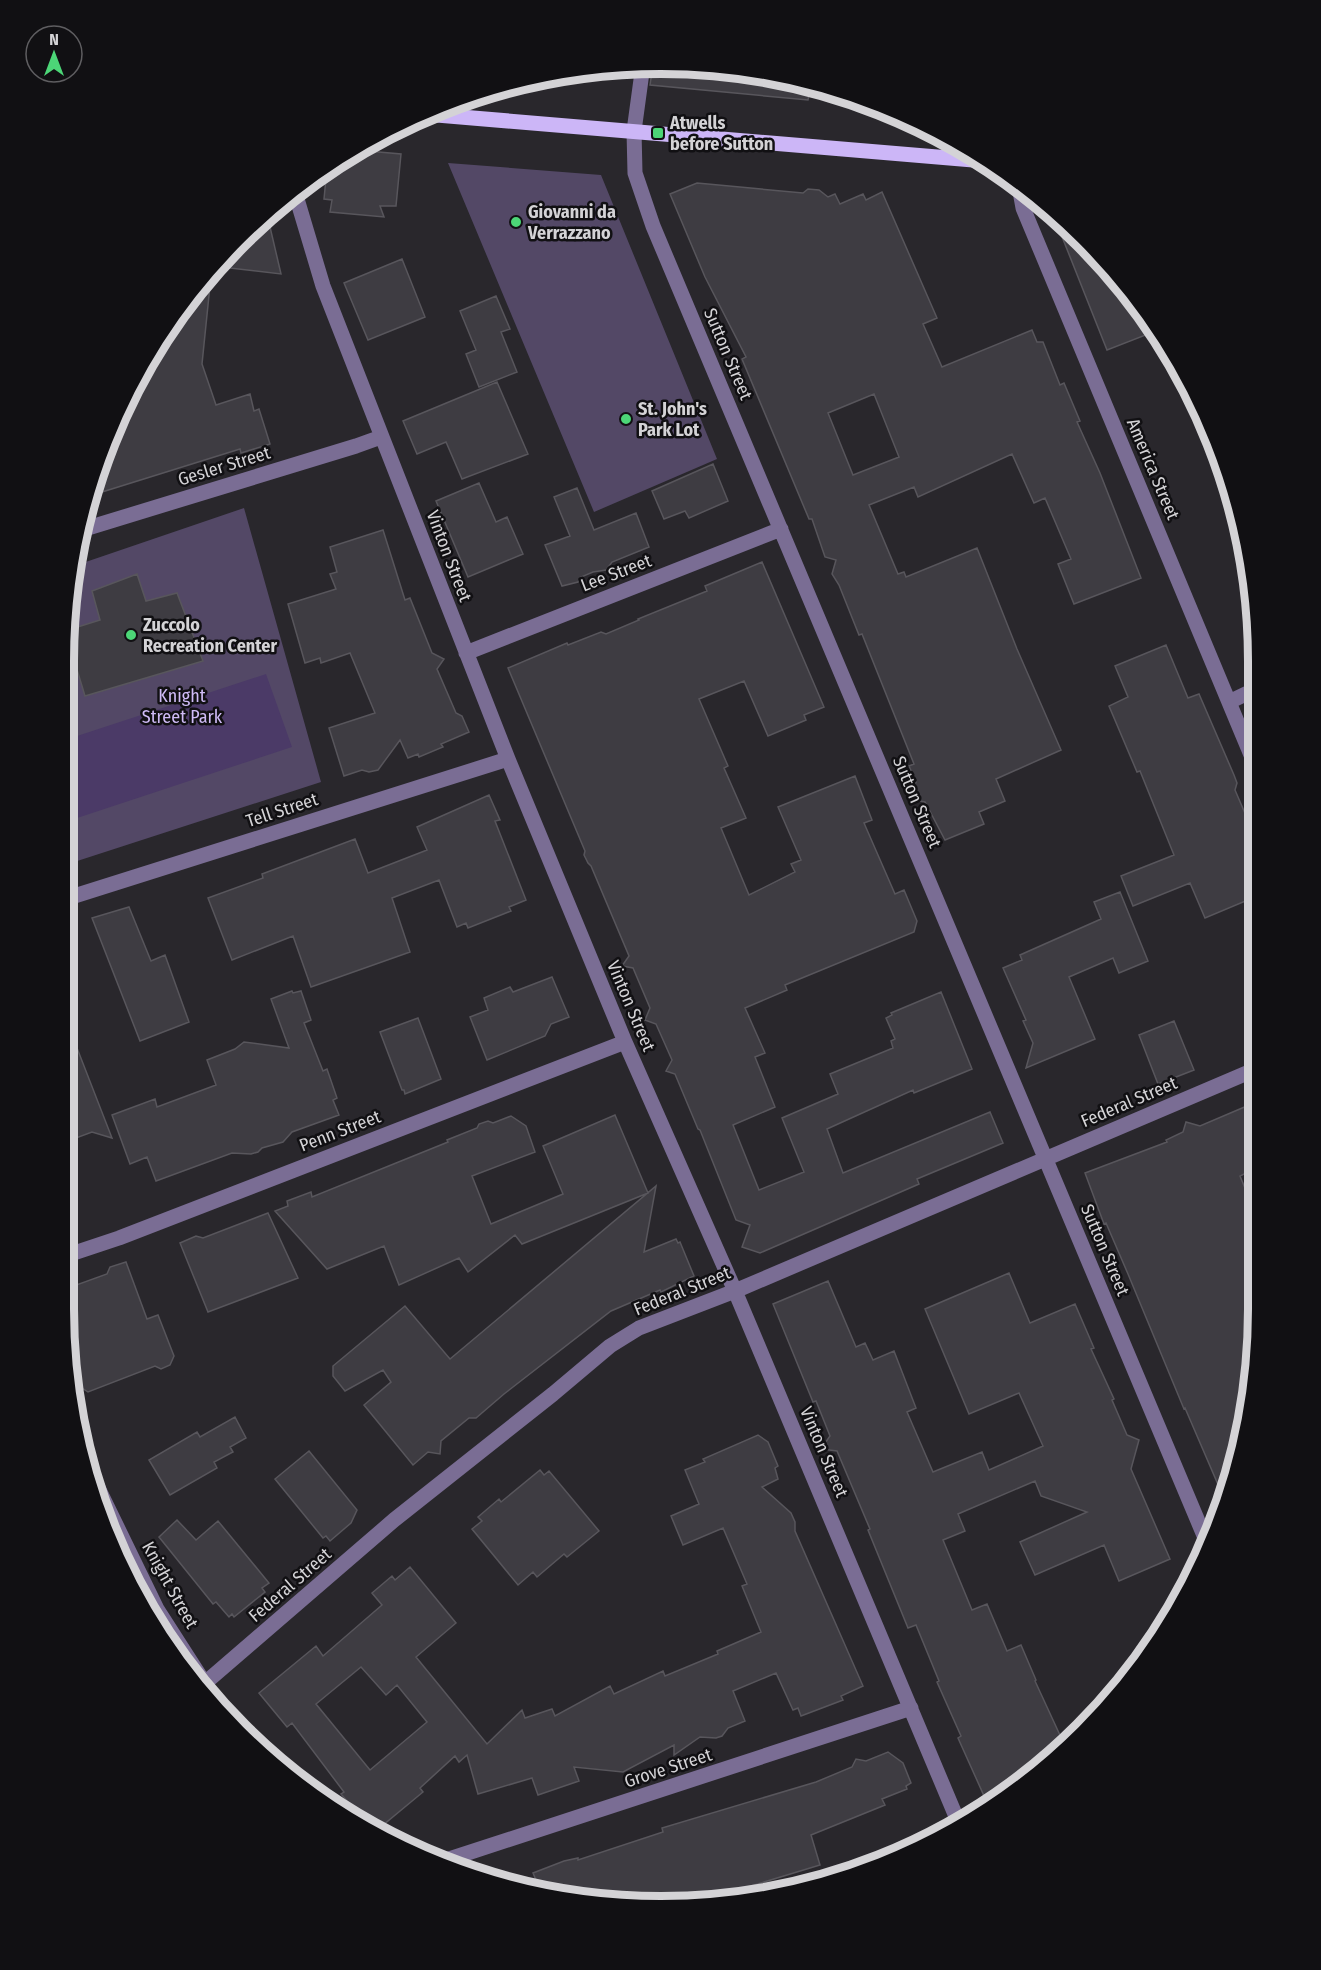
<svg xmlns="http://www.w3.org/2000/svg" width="1321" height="1970" viewBox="0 0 1321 1970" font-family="'Fira Sans Condensed',sans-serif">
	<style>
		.green { fill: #534866 }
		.water { fill: #4b3a67 }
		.building { fill: #3e3c42; stroke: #58565c; stroke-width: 1.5; fill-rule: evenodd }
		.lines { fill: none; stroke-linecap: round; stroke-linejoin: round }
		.minor { stroke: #7a6d94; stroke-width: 15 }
		.major { stroke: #ccb6f7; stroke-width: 15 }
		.poi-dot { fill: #4cd677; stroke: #111013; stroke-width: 2 }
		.labels { text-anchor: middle; stroke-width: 5; stroke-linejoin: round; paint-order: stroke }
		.poi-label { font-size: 18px; font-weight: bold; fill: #d4d3d6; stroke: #111013; text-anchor: start }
		.street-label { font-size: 18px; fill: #d4d3d6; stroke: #111013 }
		.park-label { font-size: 18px; fill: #cfbbf6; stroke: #111013 }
		.rim { fill: none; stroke: #d4d3d6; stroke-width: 8 }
	</style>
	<rect width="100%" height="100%" fill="#29272c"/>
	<path class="green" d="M 448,163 L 601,175 L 717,459 L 594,512 Z
		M 244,508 L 321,782 L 68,864 L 68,582 L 71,567 Z"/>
	<path class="water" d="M 266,674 L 292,747 L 68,821 L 68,739 Z"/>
	<path class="building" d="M 653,65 L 739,68 L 811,85 L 808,100 L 650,85 Z
		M 356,150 L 401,154 L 396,206 L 380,206 L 384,217 L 330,212 L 332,200 L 324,199 L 327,168 Z
		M 697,183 L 803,193 L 808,189 L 819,190 L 828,197 L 835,194 L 840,204 L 863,194 L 866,200 L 882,192 L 937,318 L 923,324 L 942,367 L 1032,330 L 1037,342 L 1043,342 L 1060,385 L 1064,383 L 1080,421 L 1077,422 L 1100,473 L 1141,578 L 1074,604 L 1058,564 L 1071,559 L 1045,498 L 1034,503 L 1012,454 L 918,497 L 914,487 L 869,505 L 898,574 L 904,572 L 906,577 L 977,548 L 1017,649 L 1061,750 L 996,779 L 1005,801 L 979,812 L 984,824 L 945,840 L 925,802 L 920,801 L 914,787 L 916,782 L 909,766 L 914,764 L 862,634 L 859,635 L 839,585 L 832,574 L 836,560 L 825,557 L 812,519 L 809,519 L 742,359 L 746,357 L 705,277 L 670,194 ZM 874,394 L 899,457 L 853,475 L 828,413 Z
		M 1051,209 L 1135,297 L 1156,331 L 1107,350 Z
		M 267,214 L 281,274 L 212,266 Z
		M 402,259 L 425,317 L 368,340 L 344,283 Z
		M 212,266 L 202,364 L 216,405 L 250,394 L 254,411 L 259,409 L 270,444 L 241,453 L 240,449 L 86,497 L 124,397 Z
		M 496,296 L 510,329 L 501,332 L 517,372 L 479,387 L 466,354 L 476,350 L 460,311 Z
		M 497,382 L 528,454 L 462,479 L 446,442 L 417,454 L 403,421 Z
		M 713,464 L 728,501 L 689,518 L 685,511 L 664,519 L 652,491 Z
		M 479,483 L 496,522 L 507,517 L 523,554 L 468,577 L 436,501 Z
		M 577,488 L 594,530 L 636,513 L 649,547 L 612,562 L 606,570 L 593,572 L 581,577 L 578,582 L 562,586 L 545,545 L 570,536 L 554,497 Z
		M 383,530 L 405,600 L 410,598 L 432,653 L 444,659 L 437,669 L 456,713 L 462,716 L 469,732 L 441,744 L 443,747 L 419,757 L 418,754 L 408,758 L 400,740 L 378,770 L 369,772 L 362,770 L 344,776 L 329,728 L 375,713 L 350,653 L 321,663 L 320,658 L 305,663 L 288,604 L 336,589 L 330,574 L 337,572 L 330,547 Z
		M 762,562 L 824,707 L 804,715 L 806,720 L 768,736 L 744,681 L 699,699 L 728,766 L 724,768 L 746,818 L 721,828 L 749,895 L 795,872 L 791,864 L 801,860 L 778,807 L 855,776 L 872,820 L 864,823 L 895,894 L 904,890 L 917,921 L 914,932 L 785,985 L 787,990 L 745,1008 L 765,1053 L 755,1057 L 775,1107 L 733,1125 L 759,1190 L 804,1172 L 782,1118 L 838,1094 L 830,1074 L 893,1048 L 891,1041 L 895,1039 L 886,1018 L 892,1015 L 891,1013 L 941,992 L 972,1069 L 914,1093 L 913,1090 L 827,1129 L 843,1173 L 990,1112 L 1003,1143 L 917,1179 L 919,1184 L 760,1253 L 742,1247 L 750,1225 L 736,1220 L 700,1130 L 698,1129 L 675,1074 L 666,1071 L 672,1060 L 656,1024 L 645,1020 L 650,1008 L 633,968 L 622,966 L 629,956 L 591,866 L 588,863 L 584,855 L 585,851 L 508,668 L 567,643 L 568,645 L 601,632 L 606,634 L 639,620 L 638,619 L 707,591 L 705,586 Z
		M 137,574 L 146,601 L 177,593 L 203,661 L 85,696 L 68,640 L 68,630 L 100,620 L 92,591 Z
		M 1166,645 L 1188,698 L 1199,694 L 1234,775 L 1237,783 L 1235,790 L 1256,839 L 1255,897 L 1205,918 L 1190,883 L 1133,906 L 1121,876 L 1174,855 L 1140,771 L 1137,772 L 1109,706 L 1128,697 L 1115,666 Z
		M 489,795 L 500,820 L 495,821 L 526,900 L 509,907 L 511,911 L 468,928 L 466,923 L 457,927 L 439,880 L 392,898 L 410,952 L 311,987 L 293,936 L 232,960 L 208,898 L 263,878 L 262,874 L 355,839 L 368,873 L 427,850 L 417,827 Z
		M 1120,892 L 1148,961 L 1119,973 L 1113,958 L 1069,977 L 1095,1039 L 1026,1068 L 1033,1043 L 1023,1021 L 1026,1020 L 1003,968 L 1022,960 L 1020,955 L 1101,919 L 1094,902 Z
		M 129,907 L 151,961 L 165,955 L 189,1022 L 140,1041 L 92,918 Z
		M 552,977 L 569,1017 L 551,1024 L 545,1036 L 487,1060 L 470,1017 L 488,1010 L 484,998 L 510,987 L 513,992 Z
		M 292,991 L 293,993 L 301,991 L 311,1020 L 304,1023 L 323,1071 L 327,1069 L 337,1098 L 333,1100 L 339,1115 L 292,1132 L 283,1142 L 262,1148 L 258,1152 L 251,1154 L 232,1153 L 156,1181 L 147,1157 L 130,1164 L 112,1115 L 155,1099 L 157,1107 L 216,1085 L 207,1060 L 235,1049 L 244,1042 L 289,1048 L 271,999 Z
		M 418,1018 L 441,1079 L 405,1094 L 404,1090 L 402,1090 L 380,1032 Z
		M 1174,1021 L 1194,1070 L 1158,1084 L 1139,1035 Z
		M 68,1030 L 70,1030 L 112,1138 L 92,1132 L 68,1141 Z
		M 1254,1103 L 1254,1169 L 1240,1176 L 1254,1210 L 1253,1388 L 1226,1503 L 1185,1408 L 1184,1409 L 1128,1274 L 1106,1223 L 1104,1224 L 1085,1173 L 1167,1142 L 1166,1140 L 1183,1132 L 1186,1122 L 1200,1126 Z
		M 615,1115 L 648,1193 L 522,1244 L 515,1235 L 468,1272 L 459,1258 L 399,1285 L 384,1246 L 327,1269 L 275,1211 L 288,1206 L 287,1201 L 311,1192 L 312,1197 L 448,1142 L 447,1140 L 477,1128 L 479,1124 L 488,1121 L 493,1123 L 511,1116 L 526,1126 L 535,1152 L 472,1176 L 491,1224 L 563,1194 L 543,1146 Z
		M 656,1186 L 644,1252 L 676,1239 L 678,1243 L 680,1242 L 694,1276 L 661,1292 L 660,1290 L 611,1311 L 504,1394 L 476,1418 L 469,1418 L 441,1441 L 440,1454 L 428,1452 L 413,1465 L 364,1405 L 391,1382 L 383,1370 L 345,1391 L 333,1376 L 333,1366 L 405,1306 L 450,1359 Z
		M 268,1213 L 298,1278 L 208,1312 L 180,1243 L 196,1236 L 203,1238 Z
		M 126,1262 L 147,1319 L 158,1315 L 174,1356 L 170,1365 L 161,1369 L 155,1366 L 88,1392 L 79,1386 L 76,1378 L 78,1371 L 68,1345 L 68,1288 L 107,1274 L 110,1267 Z
		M 1009,1273 L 1030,1323 L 1075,1304 L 1094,1348 L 1091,1349 L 1114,1399 L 1112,1400 L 1127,1435 L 1139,1440 L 1131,1469 L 1170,1559 L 1119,1581 L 1104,1545 L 1035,1575 L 1020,1542 L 1087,1512 L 1041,1496 L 1035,1481 L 958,1514 L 965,1531 L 943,1540 L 972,1610 L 987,1604 L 1007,1651 L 1021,1645 L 1036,1680 L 1035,1681 L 1065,1746 L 1024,1783 L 989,1807 L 958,1738 L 961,1736 L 937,1682 L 939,1681 L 916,1625 L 908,1628 L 868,1530 L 870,1529 L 837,1451 L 821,1449 L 830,1436 L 816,1401 L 813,1402 L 773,1304 L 828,1281 L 856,1347 L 865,1343 L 873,1360 L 894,1351 L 916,1408 L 907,1412 L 933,1472 L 982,1452 L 989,1470 L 1043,1446 L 1019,1393 L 969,1414 L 925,1309 Z
		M 235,1417 L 246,1438 L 230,1447 L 233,1452 L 214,1462 L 217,1468 L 170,1495 L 149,1460 L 197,1432 L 200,1437 Z
		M 758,1435 L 768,1442 L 778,1466 L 775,1468 L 778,1479 L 762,1487 L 791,1513 L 795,1522 L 795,1531 L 863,1686 L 841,1696 L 843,1700 L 801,1716 L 798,1708 L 793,1710 L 776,1673 L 733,1691 L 745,1721 L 728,1728 L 722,1736 L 716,1738 L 700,1737 L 674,1755 L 674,1745 L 623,1772 L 574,1767 L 579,1781 L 538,1795 L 532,1778 L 478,1794 L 467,1755 L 459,1762 L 455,1756 L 420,1788 L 423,1792 L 377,1830 L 358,1819 L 359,1815 L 341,1794 L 344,1792 L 292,1723 L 287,1727 L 259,1693 L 316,1646 L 323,1656 L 382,1605 L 372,1593 L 392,1576 L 395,1580 L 410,1567 L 456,1623 L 416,1657 L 487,1744 L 522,1710 L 525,1718 L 552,1709 L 555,1716 L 610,1686 L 614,1694 L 663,1671 L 665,1676 L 718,1654 L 717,1651 L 761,1632 L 742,1586 L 747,1584 L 723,1528 L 683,1545 L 671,1516 L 699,1504 L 685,1470 L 705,1462 L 703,1459 ZM 361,1667 L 386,1695 L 397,1685 L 427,1722 L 370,1770 L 316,1704 Z
		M 309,1451 L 357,1510 L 351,1523 L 330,1541 L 326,1536 L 323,1538 L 275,1479 Z
		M 540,1470 L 544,1475 L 549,1471 L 599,1531 L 567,1557 L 564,1554 L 537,1577 L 533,1572 L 518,1585 L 472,1529 L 482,1521 L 478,1517 L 499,1499 L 501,1502 Z
		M 177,1520 L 196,1540 L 218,1521 L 269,1583 L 262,1588 L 265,1592 L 234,1617 L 232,1614 L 229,1617 L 216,1602 L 213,1604 L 159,1537 Z
		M 888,1752 L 903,1763 L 911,1783 L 906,1786 L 907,1789 L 882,1799 L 885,1805 L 811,1835 L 820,1865 L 705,1900 L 621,1906 L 541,1892 L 533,1873 L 564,1861 L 578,1858 L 578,1860 L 663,1832 L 662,1828 L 816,1782 L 852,1767 L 856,1759 L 866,1761 Z"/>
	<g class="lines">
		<path class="minor" d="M 643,65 L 634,131 L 635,173 L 653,226 L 1208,1545
			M 1019,186 L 1023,208 L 1256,767
			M 294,189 L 323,286 L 508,759 L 625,1042 L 735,1291 L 960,1826
			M 78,531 L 356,446 L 381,437
			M 466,653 L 781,529
			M 1229,702 L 1256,689
			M 68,898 L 508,759
			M 68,1255 L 119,1238 L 625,1042
			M 86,1463 L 157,1609 L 229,1721
			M 205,1683 L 394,1520 L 553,1394 L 610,1346 L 639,1328 L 735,1291 L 1254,1070
			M 437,1863 L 911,1708"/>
		<path class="major" d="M 425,114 L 985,161"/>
	</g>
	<g class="poi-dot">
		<rect x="652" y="127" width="12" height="12" rx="3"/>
		<circle cx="516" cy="222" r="6"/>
		<circle cx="626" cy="419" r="6"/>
		<circle cx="131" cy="635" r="6"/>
	</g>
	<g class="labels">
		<g class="poi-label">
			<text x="670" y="129">Atwells<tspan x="670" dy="21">before Sutton</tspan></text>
			<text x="528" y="218">Giovanni da<tspan x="528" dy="21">Verrazzano</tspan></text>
			<text x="638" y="415">St. John's<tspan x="638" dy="21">Park Lot</tspan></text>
			<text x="143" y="631">Zuccolo<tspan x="143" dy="21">Recreation Center</tspan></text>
		</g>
		<g class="street-label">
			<text transform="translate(728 354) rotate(67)" y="6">Sutton Street</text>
			<text transform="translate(224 466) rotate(-17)" y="6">Gesler Street</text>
			<text transform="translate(1153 469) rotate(67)" y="6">America Street</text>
			<text transform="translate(449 556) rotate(69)" y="6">Vinton Street</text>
			<text transform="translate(616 573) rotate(-21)" y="6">Lee Street</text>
			<text transform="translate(917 802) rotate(67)" y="6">Sutton Street</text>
			<text transform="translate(282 810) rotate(-18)" y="6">Tell Street</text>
			<text transform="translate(631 1006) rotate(67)" y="6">Vinton Street</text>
			<text transform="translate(1129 1102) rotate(-23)" y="6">Federal Street</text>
			<text transform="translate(340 1131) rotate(-21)" y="6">Penn Street</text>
			<text transform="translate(1105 1250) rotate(67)" y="6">Sutton Street</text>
			<text transform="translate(682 1291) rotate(-22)" y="6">Federal Street</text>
			<text transform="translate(824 1452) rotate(67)" y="6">Vinton Street</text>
			<text transform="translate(170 1585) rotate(61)" y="6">Knight Street</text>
			<text transform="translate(290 1585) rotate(-41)" y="6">Federal Street</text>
			<text transform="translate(668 1768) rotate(-18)" y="6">Grove Street</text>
		</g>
		<g class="park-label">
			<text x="182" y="702">Knight<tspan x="182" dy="21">Street Park</tspan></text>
		</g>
	</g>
	<path d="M0 0H1321V1970H0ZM661 74H661A587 587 0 0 1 1248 661V1309A587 587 0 0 1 661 1896H661A587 587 0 0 1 74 1309V661A587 587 0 0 1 661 74Z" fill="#111013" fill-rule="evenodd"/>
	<path class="rim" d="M661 74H661A587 587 0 0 1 1248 661V1309A587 587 0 0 1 661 1896H661A587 587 0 0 1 74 1309V661A587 587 0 0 1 661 74Z"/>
	<g transform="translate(54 54)"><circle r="28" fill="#111013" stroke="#5f5e61" stroke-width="1.5"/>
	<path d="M0-4.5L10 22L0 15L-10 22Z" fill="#4cd677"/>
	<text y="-9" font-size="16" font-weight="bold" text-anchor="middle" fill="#d4d3d6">N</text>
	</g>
</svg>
